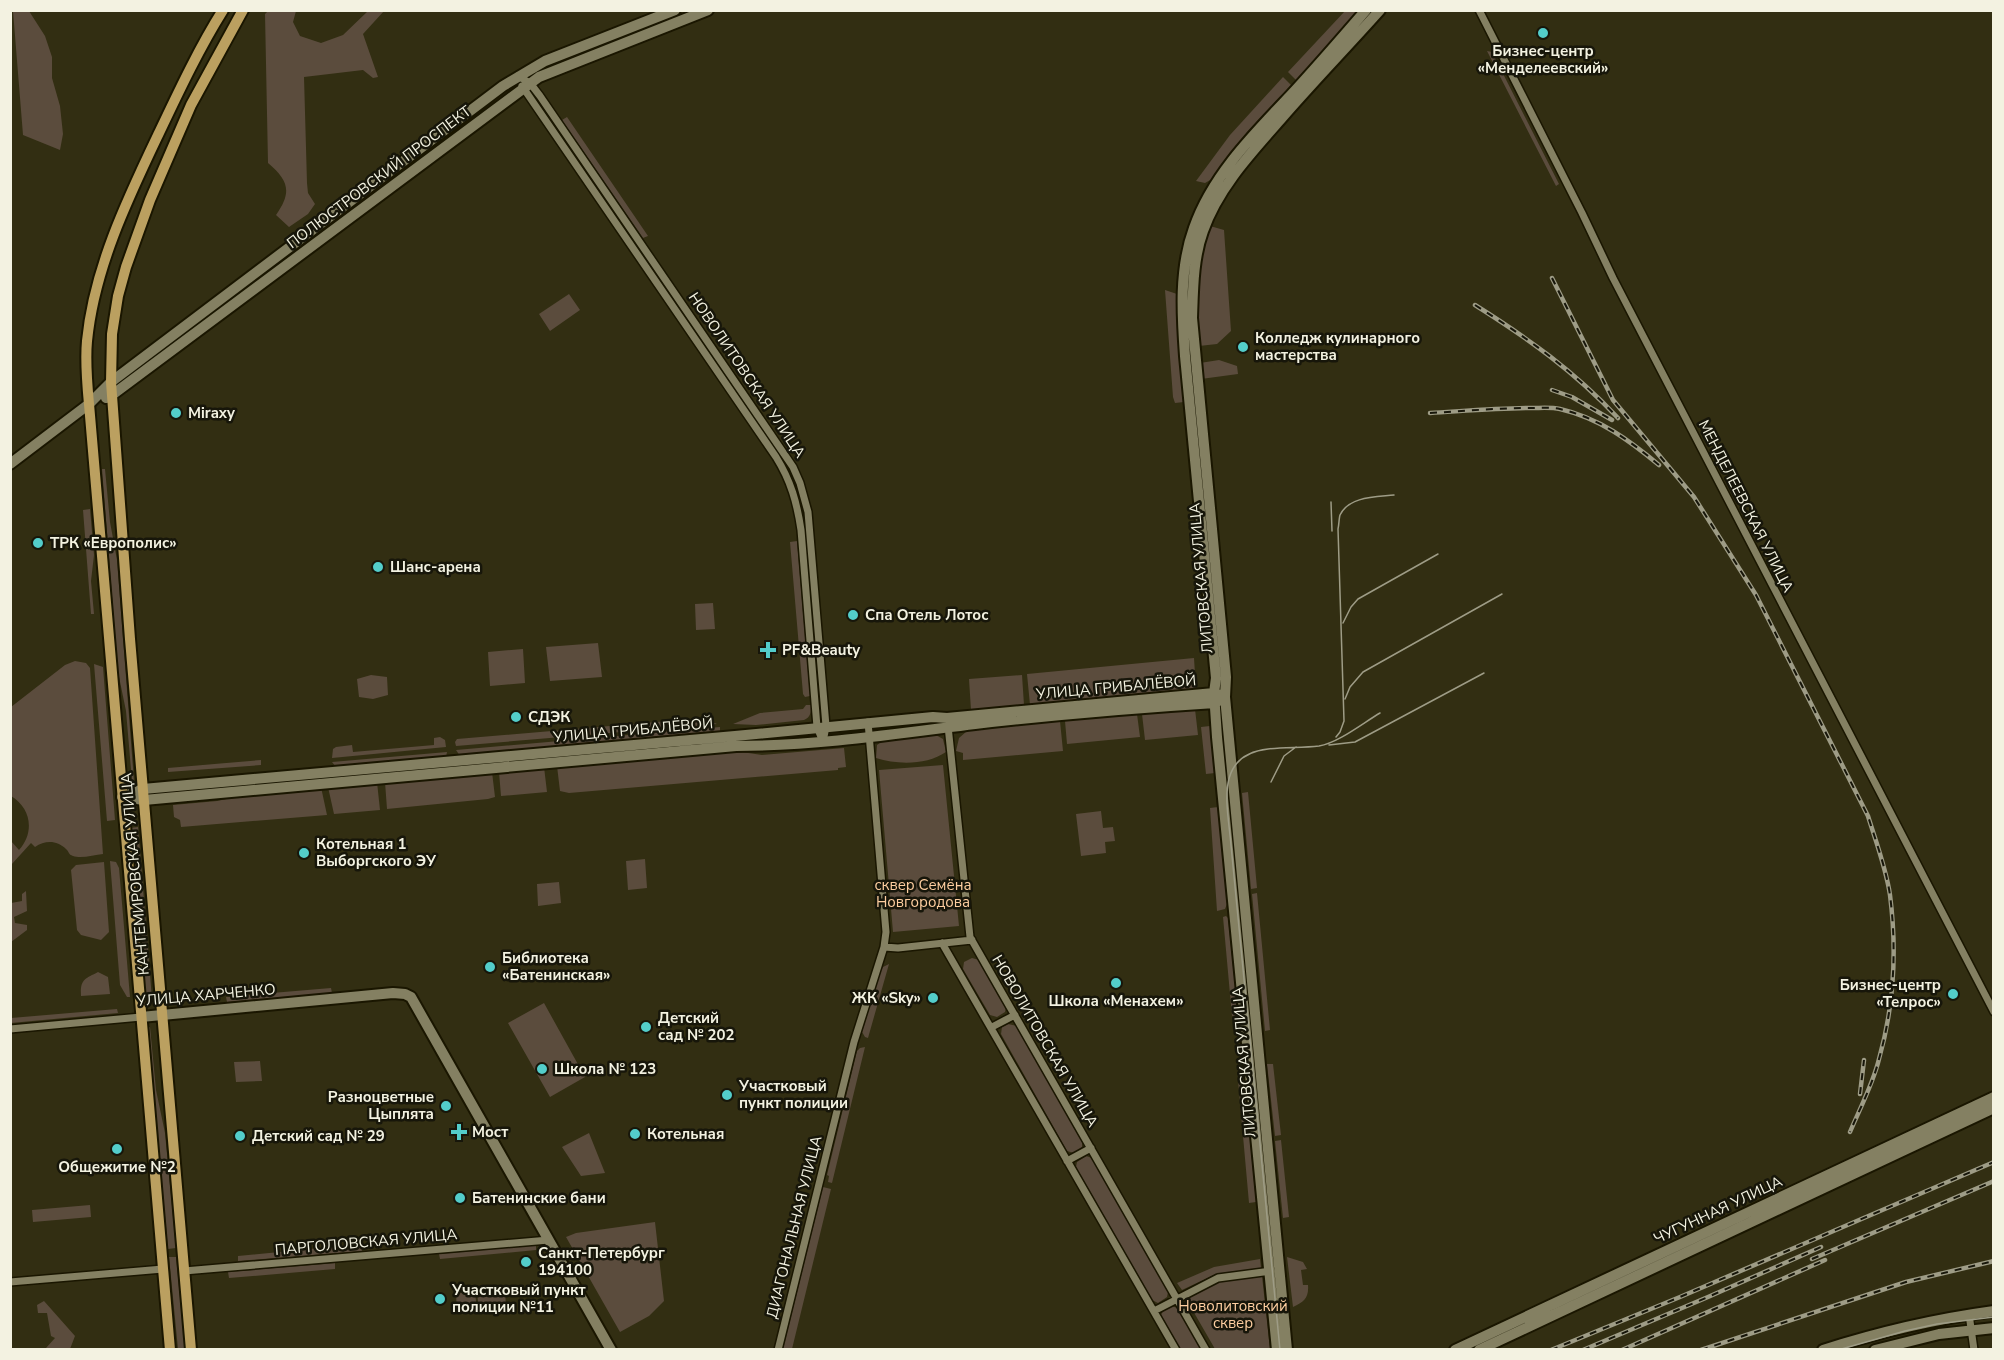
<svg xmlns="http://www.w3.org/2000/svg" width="2004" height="1360" viewBox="0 0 2004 1360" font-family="'Nunito Sans',sans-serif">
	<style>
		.green { fill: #5b4c3d }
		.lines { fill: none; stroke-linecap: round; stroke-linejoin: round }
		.street-casing { stroke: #1a1600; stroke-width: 10 }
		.secondary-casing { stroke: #1a1600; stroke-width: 14 }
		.primary-casing { stroke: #1a1600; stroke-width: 14 }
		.street { stroke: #848062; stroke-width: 7 }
		.secondary { stroke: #848062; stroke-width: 10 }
		.primary { stroke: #bba060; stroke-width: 10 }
		.tram { stroke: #9e9c86; stroke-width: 1.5 }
		.rail-casing { stroke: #9e9c86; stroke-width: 4.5 }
		.rail { stroke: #17160a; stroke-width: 2; stroke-dasharray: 7; stroke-linecap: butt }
		.poi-dot { fill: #53cdca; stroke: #17160a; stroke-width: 2 }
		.labels { text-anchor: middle; stroke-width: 5; stroke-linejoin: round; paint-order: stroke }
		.poi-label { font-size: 15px; font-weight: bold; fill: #f3f2e1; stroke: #17160a; text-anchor: start }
		.street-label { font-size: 15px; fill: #f3f2e1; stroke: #17160a }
		.park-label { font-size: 15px; fill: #fecea0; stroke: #17160a }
	</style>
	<rect width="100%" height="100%" fill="#322e12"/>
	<path class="green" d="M 13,11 L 29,11 L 45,36 L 52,57 L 52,78 L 60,106 L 63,134 L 60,150 L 23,135 Z
		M 268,11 L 296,11 L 293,22 L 300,36 L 321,43 L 343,35 L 368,11 L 384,11 L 363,34 L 378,77 L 373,78 L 363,70 L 304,77 L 307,183 L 308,193 L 315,204 L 308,214 L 289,227 L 276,215 C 292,192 289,181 268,163 L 265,14 Z
		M 1345,11 L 1359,11 L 1296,80 L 1288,72 Z
		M 1487,51 L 1492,52 L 1559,184 L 1556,186 Z
		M 1283,77 L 1291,85 L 1247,132 L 1212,179 L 1205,183 L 1196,181 L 1230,135 Z
		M 567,117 L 648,236 L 643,238 L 562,120 Z
		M 1210,226 L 1224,230 L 1231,331 L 1217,344 L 1199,346 C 1197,309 1193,260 1210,226 Z
		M 1165,290 L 1177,294 L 1177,317 L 1184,402 L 1175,403 L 1173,397 Z
		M 569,294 L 580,310 L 550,331 L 539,314 Z
		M 1219,360 L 1237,366 L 1238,374 L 1201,379 L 1200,363 Z
		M 102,469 L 105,469 L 110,522 L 117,560 L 134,781 L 132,781 L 126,711 L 118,672 Z
		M 90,509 L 94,555 L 91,581 L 94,614 L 91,614 L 83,510 Z
		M 797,541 L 810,696 L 805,697 L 803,694 L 790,542 Z
		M 713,603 L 715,629 L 696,630 L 695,604 Z
		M 598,643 L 602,677 L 550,681 L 546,647 Z
		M 523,649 L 525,683 L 490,686 L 488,652 Z
		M 1194,658 L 1196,690 L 1030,705 L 1027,674 Z
		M 75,661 L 86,663 L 90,668 L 103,854 C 94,855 81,859 73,856 C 68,854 70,853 66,849 C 57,840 45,840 35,847 L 31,843 L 11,865 L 11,841 L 19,850 C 35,832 31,808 11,796 L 11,707 L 65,665 Z
		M 94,664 L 103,667 L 115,820 L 107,821 Z
		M 371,675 L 387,677 L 388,695 L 373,699 L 359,697 L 357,679 Z
		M 1022,675 L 1024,705 L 971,710 L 969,679 Z
		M 806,705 L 811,705 C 811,712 811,717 804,720 L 756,725 L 733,724 L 760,713 L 803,709 Z
		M 1195,709 L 1198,735 L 1145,740 L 1142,714 Z
		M 1137,714 L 1140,737 L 1067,744 L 1065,721 Z
		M 703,718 L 717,724 L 456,746 L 455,742 L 457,739 Z
		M 1060,721 L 1063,751 L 963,760 L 963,753 L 956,751 L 959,738 L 967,731 Z
		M 1210,726 L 1215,773 L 1206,774 L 1201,727 Z
		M 720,727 L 720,732 L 460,756 L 456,750 Z
		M 936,735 L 943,739 L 946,752 C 927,765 898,765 876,758 L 877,745 L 884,740 Z
		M 440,737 L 445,740 L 446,747 L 332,758 L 333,749 L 336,747 L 352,745 L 353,752 L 434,745 L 434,738 Z
		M 844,748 L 846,767 L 838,768 L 838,770 L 569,793 L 560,791 L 557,766 L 735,751 L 762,755 Z
		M 447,752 L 446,757 L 336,767 L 332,762 Z
		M 261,760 L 261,765 L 168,772 L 168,768 Z
		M 943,765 L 959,926 L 893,932 L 879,770 Z
		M 544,767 L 547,792 L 501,796 L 499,772 Z
		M 492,772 L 495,797 L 488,799 L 387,809 L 385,782 Z
		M 377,782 L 380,810 L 334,814 L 328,787 Z
		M 321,787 L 327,815 L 181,827 L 180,820 L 174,817 L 173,805 L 217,801 L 250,794 Z
		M 1248,792 L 1257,888 L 1251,889 L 1242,793 Z
		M 1218,807 L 1227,904 L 1225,909 L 1217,911 L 1210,808 Z
		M 1101,811 L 1103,828 L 1113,827 L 1115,841 L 1105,842 L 1106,853 L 1081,856 L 1076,814 Z
		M 138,827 L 152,999 L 144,1000 L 130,828 Z
		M 645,859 L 647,888 L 628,890 L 626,861 Z
		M 110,861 L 116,862 L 119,868 L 130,997 L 127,997 L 120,985 Z
		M 104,862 L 109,932 L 101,940 L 81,935 L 77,930 L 71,870 L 76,865 Z
		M 559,882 L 561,903 L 538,906 L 537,884 Z
		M 26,891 L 27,911 L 14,917 L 15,923 L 27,925 L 27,930 L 11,942 L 11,903 L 22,901 L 22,894 Z
		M 1257,893 L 1270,1030 L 1265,1031 L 1252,894 Z
		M 1226,916 L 1228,918 L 1238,1015 L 1232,1016 L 1223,917 Z
		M 972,958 L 979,960 L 1006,1007 L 1005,1012 L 997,1017 L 990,1015 L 963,969 L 964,962 Z
		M 889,964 L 868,1038 L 865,1037 L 862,1032 L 880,972 L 883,967 Z
		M 98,972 L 108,977 L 110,994 L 81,996 C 80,979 85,979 98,972 Z
		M 331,988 L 332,993 L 227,1002 L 226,997 Z
		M 544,1003 L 585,1077 L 550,1097 L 508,1023 Z
		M 117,1009 L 118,1013 L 11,1023 L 11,1018 Z
		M 1008,1024 L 1017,1026 L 1082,1142 L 1082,1147 L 1074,1153 L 1067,1151 L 1001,1034 L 1002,1027 Z
		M 150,1027 L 156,1090 L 165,1133 L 176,1248 L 168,1249 L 148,1028 Z
		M 865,1047 L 832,1183 L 828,1182 L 829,1176 L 827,1175 L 857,1051 L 860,1048 Z
		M 260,1061 L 262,1081 L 236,1082 L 234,1062 Z
		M 1267,1064 L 1273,1064 L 1281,1135 L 1275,1136 Z
		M 1244,1079 L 1256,1202 L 1249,1203 L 1238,1080 Z
		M 589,1133 L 605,1173 L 581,1176 L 562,1147 Z
		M 1281,1140 L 1289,1217 L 1283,1218 L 1275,1141 Z
		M 1086,1156 L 1092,1158 L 1168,1292 L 1167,1297 L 1158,1303 L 1152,1300 L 1076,1167 L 1077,1162 Z
		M 823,1187 L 831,1189 L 792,1349 L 783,1349 Z
		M 90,1205 L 91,1217 L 33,1222 L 32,1210 Z
		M 655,1222 L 664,1301 L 649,1316 L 620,1332 L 566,1237 L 576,1233 Z
		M 361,1244 L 362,1251 L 238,1261 L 238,1256 Z
		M 536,1245 L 536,1250 L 440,1259 L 439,1254 Z
		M 169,1257 L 176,1257 L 185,1349 L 178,1349 Z
		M 1287,1257 L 1303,1262 L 1307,1269 L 1301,1270 L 1303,1285 L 1308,1285 C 1309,1298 1304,1302 1293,1307 Z
		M 1260,1259 L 1261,1268 L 1216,1274 L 1182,1290 L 1177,1283 L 1214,1267 Z
		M 335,1263 L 335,1269 L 229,1278 L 228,1272 Z
		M 1262,1276 L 1270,1349 L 1215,1349 L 1185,1297 L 1215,1281 Z
		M 505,1290 L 506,1308 L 479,1310 L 477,1292 Z
		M 475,1292 L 477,1310 L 457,1312 L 456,1293 Z
		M 44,1301 L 75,1336 L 70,1349 L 46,1348 L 55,1338 L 51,1336 L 47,1313 L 38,1313 L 37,1305 Z
		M 1171,1306 L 1178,1308 L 1201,1349 L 1180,1349 L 1161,1315 L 1164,1309 Z"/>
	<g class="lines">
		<defs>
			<path id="street" d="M 1479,10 L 1582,213 L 1613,278 L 1994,1012
				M 518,76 L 530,83 L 540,96 L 793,467 L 800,483 L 808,512 L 826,726 L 823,742
				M 522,86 L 776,457 C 791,481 797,503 801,530 L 817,727 L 823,742
				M 948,726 L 970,937 L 1206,1350
				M 942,943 L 1176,1350
				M 884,947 L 898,948 L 972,940
				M 992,1027 L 1015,1015
				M 10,1029 L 141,1017
				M 1067,1161 L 1091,1148
				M 184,1271 L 549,1240
				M 10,1282 L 163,1269
				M 1154,1311 L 1218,1278 L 1271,1271
				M 1969,1314 L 1974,1350
				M 778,1350 L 854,1042 L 884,947 L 886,932 L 868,722"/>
			<path id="secondary" d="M 106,398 L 112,395 L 539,77 L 708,10
				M 10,464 L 89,404 L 111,382 L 503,86 L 545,61 L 675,10
				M 122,797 L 143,789 L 735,736 L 933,717 L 947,718 L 1214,693 L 1220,695
				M 123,797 L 144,800 L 736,746 C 816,746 895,734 975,724 C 1054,715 1135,708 1215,703 L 1220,700
				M 141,1017 L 393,993 L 405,994 L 411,997 L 611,1350
				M 1277,1350 L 1217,737 L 1214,693 L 1216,678 L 1185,356 C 1182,314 1179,269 1194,228 C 1212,176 1253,135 1290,96 C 1316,68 1341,39 1366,10
				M 1287,1350 L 1225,697 L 1226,677 L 1192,318 C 1193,290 1193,258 1203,231 C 1218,188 1251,153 1281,119 C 1313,82 1347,47 1380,10
				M 1455,1350 L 1994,1097
				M 1479,1350 L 1994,1108
				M 1823,1350 C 1879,1332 1935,1319 1994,1311
				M 1875,1350 L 1939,1334 L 1994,1328"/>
			<path id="primary" d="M 170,1350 L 89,404 C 87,383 85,362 87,341 C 94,269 127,200 158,135 C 178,93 198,50 223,10
				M 191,1350 L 130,639 L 111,382 L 112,334 L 118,296 L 126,267 L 150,200 L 191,105 L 243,10"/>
		</defs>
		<use href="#street" class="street-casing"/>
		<use href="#secondary" class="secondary-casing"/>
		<use href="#primary" class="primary-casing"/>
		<use href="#street" class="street"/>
		<use href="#secondary" class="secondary"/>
		<use href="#primary" class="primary"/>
		<path class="tram" d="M 1331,502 L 1332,531
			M 1343,623 L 1351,607 L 1358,599 L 1438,554
			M 1345,699 L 1350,687 L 1363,672 L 1502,594
			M 1336,737 L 1340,732 L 1344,721 L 1338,529 C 1339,525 1339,518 1340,515 C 1349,496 1377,497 1394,495
			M 1329,745 L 1355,742 L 1484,673
			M 1271,782 L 1284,756 L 1296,747
			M 1280,1350 L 1231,845 C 1228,807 1213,755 1268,749 C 1285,747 1302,748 1319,746 C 1338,743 1363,723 1380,713
			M 1838,1350 L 1905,1331 L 1937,1324 L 1994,1317"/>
		<defs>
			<path id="rail" d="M 1552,278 L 1613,400 L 1694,497 L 1756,595 L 1868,816 C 1876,842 1886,868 1890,895 C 1897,950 1894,1006 1879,1059 C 1873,1084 1860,1108 1850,1132
				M 1475,305 C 1529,339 1574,371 1618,418
				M 1552,390 L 1572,397 L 1612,420
				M 1430,413 C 1464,411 1498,408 1532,408 C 1541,408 1551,407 1560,409 C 1599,418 1629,440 1659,465
				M 1860,1094 L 1864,1060
				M 1812,1259 L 1994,1181
				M 1551,1350 L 1680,1297 L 1994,1162
				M 1583,1350 L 1708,1297 L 1821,1247
				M 1622,1350 L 1825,1260
				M 1701,1350 L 1906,1282 L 1994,1261"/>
		</defs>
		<use href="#rail" class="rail-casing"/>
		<use href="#rail" class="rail"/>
	</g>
	<g class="poi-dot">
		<circle cx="1543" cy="33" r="6"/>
		<circle cx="1243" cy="347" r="6"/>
		<circle cx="176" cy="413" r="6"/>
		<circle cx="38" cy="543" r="6"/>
		<circle cx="378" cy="567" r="6"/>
		<circle cx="853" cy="615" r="6"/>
		<path d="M765 641h6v6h6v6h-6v6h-6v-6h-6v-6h6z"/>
		<circle cx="516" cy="717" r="6"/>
		<circle cx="304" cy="853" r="6"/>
		<circle cx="490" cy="967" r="6"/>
		<circle cx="1116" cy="983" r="6"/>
		<circle cx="1953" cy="994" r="6"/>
		<circle cx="933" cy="998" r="6"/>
		<circle cx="646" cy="1027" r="6"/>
		<circle cx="542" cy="1069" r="6"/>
		<circle cx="727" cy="1095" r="6"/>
		<circle cx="446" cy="1106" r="6"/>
		<path d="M456 1123h6v6h6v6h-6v6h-6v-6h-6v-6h6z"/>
		<circle cx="635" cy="1134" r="6"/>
		<circle cx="240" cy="1136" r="6"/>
		<circle cx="117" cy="1149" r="6"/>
		<circle cx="460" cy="1198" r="6"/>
		<circle cx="526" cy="1262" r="6"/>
		<circle cx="440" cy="1299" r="6"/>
	</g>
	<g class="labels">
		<g class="poi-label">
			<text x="1543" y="56" text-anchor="middle">Бизнес-центр<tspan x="1543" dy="17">«Менделеевский»</tspan></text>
			<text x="1255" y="343">Колледж кулинарного<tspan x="1255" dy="17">мастерства</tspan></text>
			<text x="188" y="418">Miraxy</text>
			<text x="50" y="548">ТРК «Европолис»</text>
			<text x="390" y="572">Шанс-арена</text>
			<text x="865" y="620">Спа Отель Лотос</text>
			<text x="782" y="655">PF&amp;Beauty</text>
			<text x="528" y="722">СДЭК</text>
			<text x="316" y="849">Котельная 1<tspan x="316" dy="17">Выборгского ЭУ</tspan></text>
			<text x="502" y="963">Библиотека<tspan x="502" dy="17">«Батенинская»</tspan></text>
			<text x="1941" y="990" text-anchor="end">Бизнес-центр<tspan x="1941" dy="17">«Телрос»</tspan></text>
			<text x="921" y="1003" text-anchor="end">ЖК «Sky»</text>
			<text x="1116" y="1006" text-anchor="middle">Школа «Менахем»</text>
			<text x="658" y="1023">Детский<tspan x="658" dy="17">сад № 202</tspan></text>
			<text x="554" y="1074">Школа № 123</text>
			<text x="739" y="1091">Участковый<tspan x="739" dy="17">пункт полиции</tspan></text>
			<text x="434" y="1102" text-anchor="end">Разноцветные<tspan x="434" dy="17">Цыплята</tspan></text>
			<text x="472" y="1137">Мост</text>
			<text x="647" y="1139">Котельная</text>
			<text x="252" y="1141">Детский сад № 29</text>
			<text x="117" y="1172" text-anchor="middle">Общежитие №2</text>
			<text x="472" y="1203">Батенинские бани</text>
			<text x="538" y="1258">Санкт-Петербург<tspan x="538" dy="17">194100</tspan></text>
			<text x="452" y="1295">Участковый пункт<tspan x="452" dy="17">полиции №11</tspan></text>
		</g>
		<g class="street-label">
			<text transform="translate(379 177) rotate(-37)" y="5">ПОЛЮСТРОВСКИЙ ПРОСПЕКТ</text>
			<text transform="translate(747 375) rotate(56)" y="5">НОВОЛИТОВСКАЯ УЛИЦА</text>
			<text transform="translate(1746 506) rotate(63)" y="5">МЕНДЕЛЕЕВСКАЯ УЛИЦА</text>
			<text transform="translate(1201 578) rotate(-95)" y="5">ЛИТОВСКАЯ УЛИЦА</text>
			<text transform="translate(1116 687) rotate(-5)" y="5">УЛИЦА ГРИБАЛЁВОЙ</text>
			<text transform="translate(633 730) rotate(-5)" y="5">УЛИЦА ГРИБАЛЁВОЙ</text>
			<text transform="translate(135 874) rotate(-95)" y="5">КАНТЕМИРОВСКАЯ УЛИЦА</text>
			<text transform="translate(206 995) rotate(-5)" y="5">УЛИЦА ХАРЧЕНКО</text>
			<text transform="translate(1045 1041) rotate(60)" y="5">НОВОЛИТОВСКАЯ УЛИЦА</text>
			<text transform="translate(1244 1062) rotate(-95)" y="5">ЛИТОВСКАЯ УЛИЦА</text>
			<text transform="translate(1718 1210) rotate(-25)" y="5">ЧУГУННАЯ УЛИЦА</text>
			<text transform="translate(794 1227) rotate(-76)" y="5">ДИАГОНАЛЬНАЯ УЛИЦА</text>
			<text transform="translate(366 1242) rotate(-5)" y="5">ПАРГОЛОВСКАЯ УЛИЦА</text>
		</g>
		<g class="park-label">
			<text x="923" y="890">сквер Семёна<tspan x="923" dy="17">Новгородова</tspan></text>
			<text x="1233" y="1311">Новолитовский<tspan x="1233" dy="17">сквер</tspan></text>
		</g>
	</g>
	<rect width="2004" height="1360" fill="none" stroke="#f3f2e1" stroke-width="24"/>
</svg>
